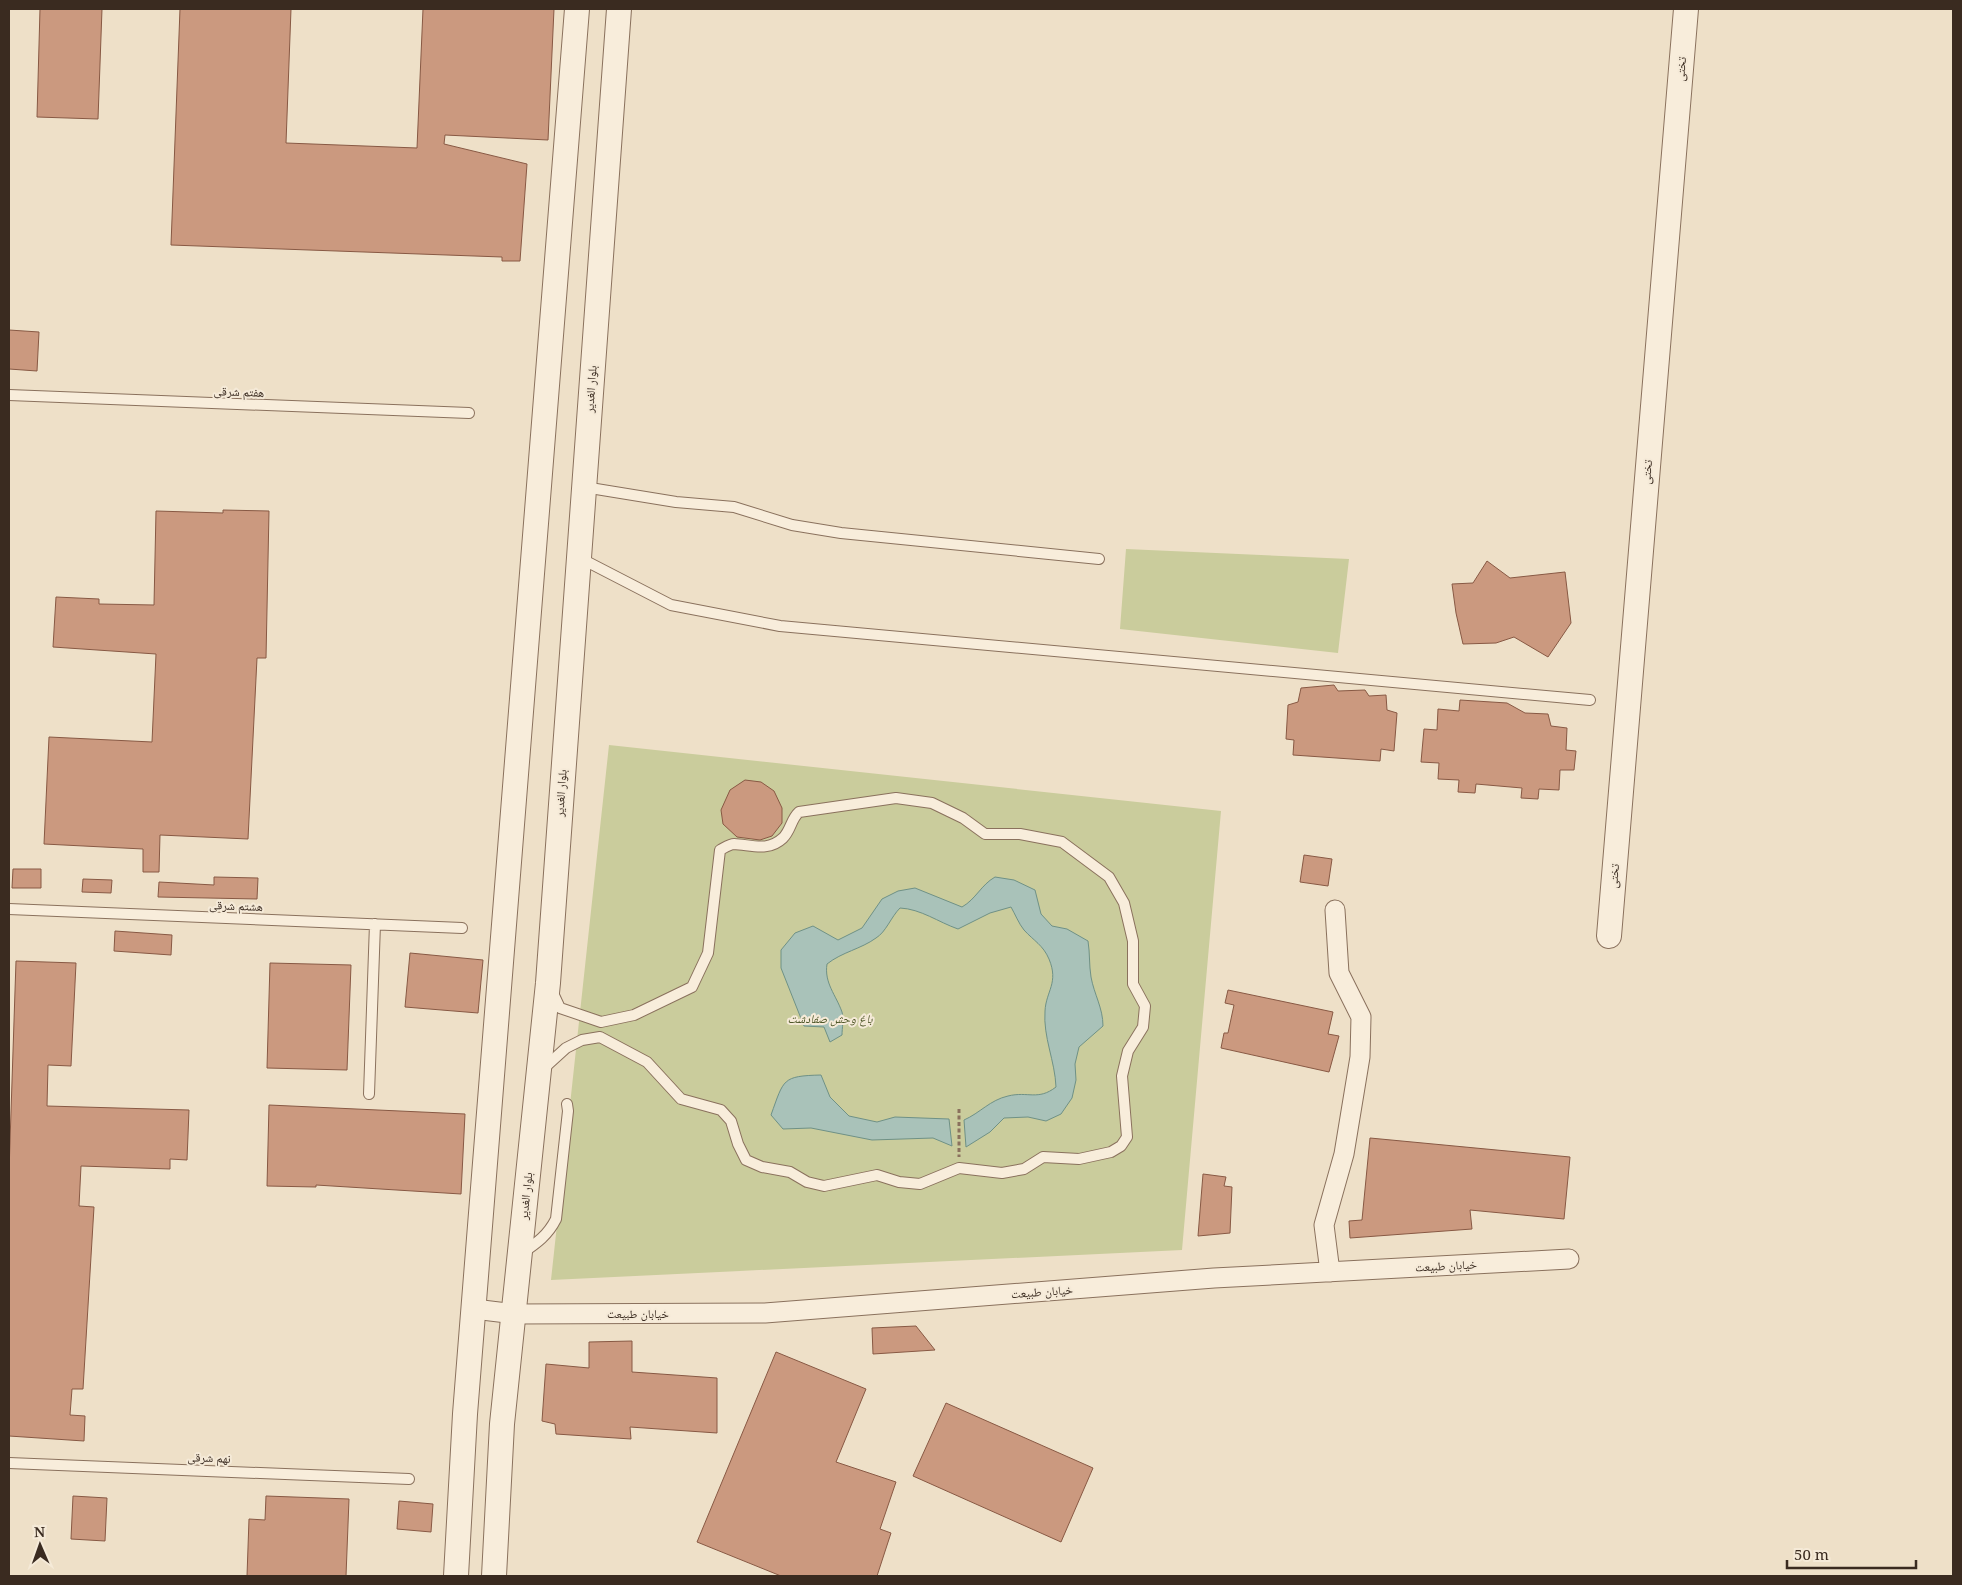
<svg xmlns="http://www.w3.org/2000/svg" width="1962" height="1585" viewBox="0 0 1962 1585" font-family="'Noto Serif','Noto Naskh Arabic',serif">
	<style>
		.green { fill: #cacc9c }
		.water { fill: #a9c2b9; stroke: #6f9186 }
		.building { fill: #cb997f; stroke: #885944 }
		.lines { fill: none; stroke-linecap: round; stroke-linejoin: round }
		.service-casing { stroke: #8a715d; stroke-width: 12 }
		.minor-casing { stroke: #8a715d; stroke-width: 21 }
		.tertiary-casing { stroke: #8a715d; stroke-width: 26 }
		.path { stroke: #8a715d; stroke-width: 3; stroke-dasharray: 4 2.5; stroke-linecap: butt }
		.service { stroke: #f8eddb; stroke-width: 10 }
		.minor { stroke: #f8eddb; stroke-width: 19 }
		.tertiary { stroke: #f8eddb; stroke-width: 24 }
		.labels { text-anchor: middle; stroke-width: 4; stroke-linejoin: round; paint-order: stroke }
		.street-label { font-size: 12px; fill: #3a2b20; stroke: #f5ead8 }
		.park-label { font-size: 12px; font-style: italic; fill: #4e5628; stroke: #f5ead8 }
	</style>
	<rect width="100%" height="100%" fill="#eee0c8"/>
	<path class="green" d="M 1126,549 L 1349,559 L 1338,653 L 1120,629 Z
		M 609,745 L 1221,811 L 1182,1250 L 551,1280 Z"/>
	<path class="water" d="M 995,877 L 1014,880 L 1035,890 L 1041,914 L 1052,926 L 1067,929 L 1088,941 C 1090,953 1089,965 1091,977 C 1094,994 1103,1008 1103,1026 L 1079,1047 L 1075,1064 L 1076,1080 L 1072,1098 L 1061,1114 L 1046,1121 L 1028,1117 L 1004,1118 L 990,1132 L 966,1147 L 964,1120 C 980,1113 990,1100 1008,1096 C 1028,1091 1038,1101 1056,1087 C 1055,1061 1043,1037 1045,1011 C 1046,991 1059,983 1049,959 C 1043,945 1034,941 1024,930 C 1019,924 1015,914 1011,907 L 990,913 L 958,929 C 938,922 921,909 900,908 C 891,917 886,932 876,938 C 861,949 842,952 827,964 C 824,983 836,995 842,1012 C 844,1019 842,1028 842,1035 L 830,1042 L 824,1027 L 804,1026 L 781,968 L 781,950 L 795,933 L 813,926 L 838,940 L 862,928 L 882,899 L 898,891 L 915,888 L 962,907 C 976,899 981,885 995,877 Z
		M 821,1075 L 830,1097 L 849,1116 L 877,1122 L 895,1117 L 949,1119 L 952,1146 L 933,1138 L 872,1140 L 811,1128 L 783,1129 L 771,1115 C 784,1079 782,1076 821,1075 Z"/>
	<path class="building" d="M 40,9 L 102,9 L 98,119 L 37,117 Z
		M 180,9 L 291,9 L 286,143 L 417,148 L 423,9 L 554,9 L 548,140 L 445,135 L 444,144 L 527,164 L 520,261 L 502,261 L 502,257 L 171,245 Z
		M 9,330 L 39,332 L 37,371 L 9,369 Z
		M 223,510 L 269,511 L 266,658 L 257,658 L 248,839 L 160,835 L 159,872 L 143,872 L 143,849 L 44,844 L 49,737 L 152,742 L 156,654 L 53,647 L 56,597 L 99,599 L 99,604 L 154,605 L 156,511 L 223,513 Z
		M 1487,561 L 1510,578 L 1565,572 L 1571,623 L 1548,657 L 1514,637 L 1496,643 L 1463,644 L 1456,613 L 1452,584 L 1473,583 Z
		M 1334,685 L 1338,691 L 1365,690 L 1369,696 L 1386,695 L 1387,710 L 1397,713 L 1394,751 L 1381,749 L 1380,761 L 1293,755 L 1294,740 L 1286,739 L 1288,705 L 1298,702 L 1301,688 Z
		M 1460,700 L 1507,703 L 1525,713 L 1548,714 L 1551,726 L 1567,728 L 1566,750 L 1576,751 L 1574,770 L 1560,770 L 1559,790 L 1539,789 L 1538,799 L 1521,798 L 1522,788 L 1476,784 L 1475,793 L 1458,792 L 1459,780 L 1438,779 L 1439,763 L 1421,762 L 1424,729 L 1437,730 L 1438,709 L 1459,711 Z
		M 745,780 L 761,782 L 774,791 L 782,808 L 782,823 L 772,836 L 760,840 L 737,837 L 723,824 L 721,810 L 730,790 Z
		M 1304,855 L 1332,859 L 1328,886 L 1300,882 Z
		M 13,869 L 41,869 L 41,888 L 12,888 Z
		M 214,877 L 258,878 L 257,899 L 158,897 L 159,882 L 214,885 Z
		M 83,879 L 112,880 L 111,893 L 82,892 Z
		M 115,931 L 172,935 L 171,955 L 114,951 Z
		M 410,953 L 483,960 L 478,1013 L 405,1007 Z
		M 16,961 L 76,963 L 71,1066 L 48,1065 L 47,1106 L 189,1110 L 187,1160 L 170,1159 L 170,1169 L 81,1166 L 79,1206 L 94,1207 L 83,1389 L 72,1389 L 70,1415 L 85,1416 L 84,1441 L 9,1436 L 9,1172 Z
		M 270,963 L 351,965 L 347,1070 L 267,1068 Z
		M 1228,990 L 1333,1012 L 1328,1034 L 1339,1036 L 1329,1072 L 1221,1048 L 1224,1033 L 1228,1033 L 1234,1005 L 1225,1003 Z
		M 269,1105 L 465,1114 L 461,1194 L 316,1185 L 316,1187 L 267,1186 Z
		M 1370,1138 L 1570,1157 L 1564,1219 L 1470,1210 L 1472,1229 L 1350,1238 L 1349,1221 L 1362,1220 Z
		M 1203,1174 L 1226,1177 L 1224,1186 L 1232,1187 L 1230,1233 L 1198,1236 Z
		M 916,1326 L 935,1350 L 873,1354 L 872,1328 Z
		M 632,1341 L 632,1372 L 717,1378 L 717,1433 L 630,1427 L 631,1439 L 556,1434 L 555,1424 L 542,1421 L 546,1364 L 589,1368 L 589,1342 Z
		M 776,1352 L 866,1389 L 836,1462 L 896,1482 L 880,1529 L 891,1533 L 877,1576 L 781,1576 L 697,1542 Z
		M 946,1403 L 1093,1468 L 1061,1542 L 913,1476 Z
		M 73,1496 L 107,1498 L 105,1541 L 71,1539 Z
		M 266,1496 L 349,1499 L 346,1576 L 247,1576 L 249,1519 L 265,1520 Z
		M 399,1501 L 433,1504 L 431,1532 L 397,1529 Z"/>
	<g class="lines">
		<defs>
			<path id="service" d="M 9,395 L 469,413
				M 584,487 L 676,502 L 734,507 L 792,525 L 841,533 L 1099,559
				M 578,557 L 671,605 L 780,626 L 1590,700
				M 9,909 L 462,928
				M 544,1068 L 566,1048 L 582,1040 L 600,1037 L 647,1062 L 681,1099 L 721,1110 L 731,1121 L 738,1144 L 746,1160 L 762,1167 L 790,1172 L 807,1182 L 824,1186 L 877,1175 L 899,1182 L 920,1184 L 959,1168 L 1002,1173 L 1024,1169 L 1043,1157 L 1079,1159 L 1111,1152 L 1121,1146 L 1127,1137 L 1122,1076 L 1128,1051 L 1143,1027 L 1145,1006 L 1133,984 L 1133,941 L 1124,903 L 1109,877 L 1062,842 L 1020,834 L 985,834 L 963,818 L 932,803 L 896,798 L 799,812 C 791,819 791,830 783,838 C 768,852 752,845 734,844 C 730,844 724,848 720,850 L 708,953 L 692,987 L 634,1015 L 601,1022 L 560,1008 L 553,993
				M 369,1094 L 375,924
				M 522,1253 C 537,1243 548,1235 556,1219 L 568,1111 L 567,1104
				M 9,1463 L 409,1479"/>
			<path id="minor" d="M 1330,1272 L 1324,1225 L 1344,1154 L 1360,1057 L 1361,1017 L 1339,973 L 1335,910
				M 474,1309 L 515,1314 L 765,1313 L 1214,1278 L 1569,1259"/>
			<path id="tertiary" d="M 1609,936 L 1686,9
				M 456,1576 L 465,1414 L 577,9
				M 494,1576 L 502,1424 L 548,983 L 619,9"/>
		</defs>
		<use href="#service" class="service-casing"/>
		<use href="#minor" class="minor-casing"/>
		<use href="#tertiary" class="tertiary-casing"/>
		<path class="path" d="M 959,1109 L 959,1157"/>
		<use href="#service" class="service"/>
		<use href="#minor" class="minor"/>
		<use href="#tertiary" class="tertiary"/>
	</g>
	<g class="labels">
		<g class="street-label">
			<text transform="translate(1681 69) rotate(-85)" y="4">تختی</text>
			<text transform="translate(591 389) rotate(-86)" y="4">بلوار الغدیر</text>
			<text transform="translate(239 392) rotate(2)" y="4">هفتم شرقی</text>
			<text transform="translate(1647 472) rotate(-85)" y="4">تختی</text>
			<text transform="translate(561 793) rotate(-86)" y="4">بلوار الغدیر</text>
			<text transform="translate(1614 876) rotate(-85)" y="4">تختی</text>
			<text transform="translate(236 906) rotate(2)" y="4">هشتم شرقی</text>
			<text transform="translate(526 1196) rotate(-84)" y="4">بلوار الغدیر</text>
			<text transform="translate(1446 1266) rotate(-3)" y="4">خیابان طبیعت</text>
			<text transform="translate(1042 1292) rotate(-4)" y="4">خیابان طبیعت</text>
			<text x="638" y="1318">خیابان طبیعت</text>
			<text transform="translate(209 1458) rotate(2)" y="4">نهم شرقی</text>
		</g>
		<g class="park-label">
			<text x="830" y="1023">باغ وحش صفادشت</text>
		</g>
	</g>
	<rect width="1962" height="1585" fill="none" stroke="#3a2b20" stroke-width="20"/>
	<g transform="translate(40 1545) rotate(358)" stroke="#f5ead8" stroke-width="4" paint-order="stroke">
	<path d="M0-4L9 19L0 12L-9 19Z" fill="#3a2b20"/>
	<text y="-8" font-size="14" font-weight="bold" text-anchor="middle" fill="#3a2b20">N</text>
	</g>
	<path d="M1787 1560v8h129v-8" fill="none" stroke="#3a2b20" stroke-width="2.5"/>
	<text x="1794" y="1560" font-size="15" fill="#3a2b20" stroke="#f5ead8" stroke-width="4" paint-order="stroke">50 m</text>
</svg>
